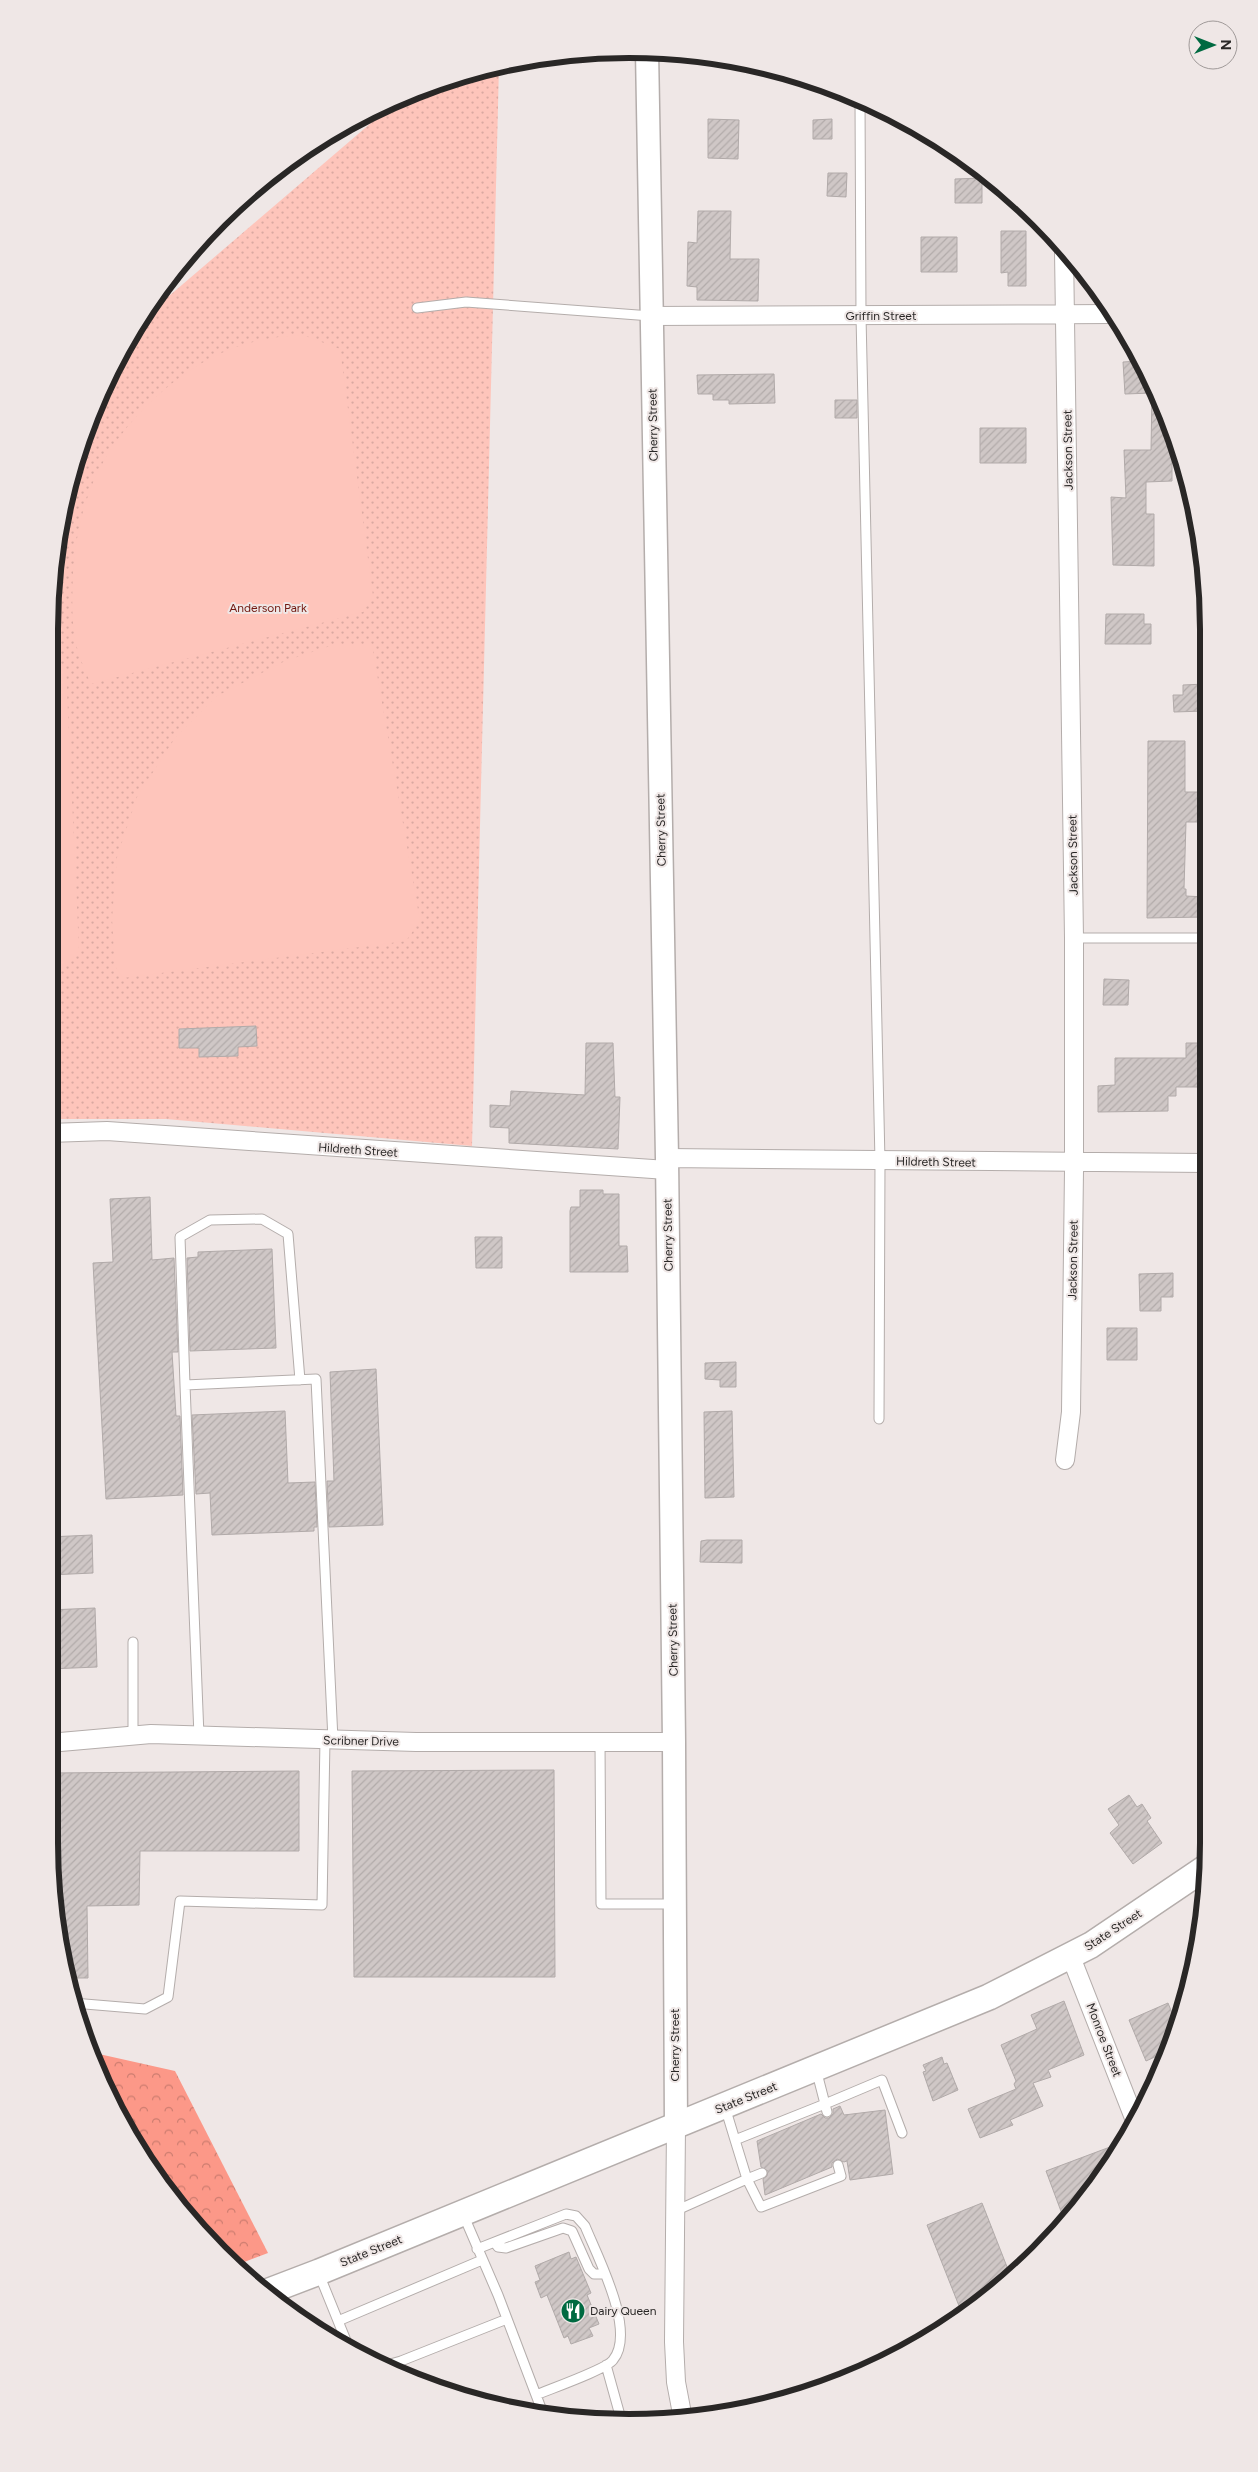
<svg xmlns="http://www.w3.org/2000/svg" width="1258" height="2472" viewBox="0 0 1258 2472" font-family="Figtree,sans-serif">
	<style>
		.green { fill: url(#green-dots) }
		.forest { fill: url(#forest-crowns) }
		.pitch { fill: #fec5bb }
		.building { fill: url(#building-hatch); stroke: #b1aaa9 }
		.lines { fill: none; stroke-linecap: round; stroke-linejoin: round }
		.service-casing { stroke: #b4adab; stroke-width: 11 }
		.minor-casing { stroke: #b4adab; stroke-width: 20 }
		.tertiary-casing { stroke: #b4adab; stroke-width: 25 }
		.secondary-casing { stroke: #b4adab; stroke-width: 28 }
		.service { stroke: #fff; stroke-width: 9 }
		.minor { stroke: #fff; stroke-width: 18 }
		.tertiary { stroke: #fff; stroke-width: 22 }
		.secondary { stroke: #fff; stroke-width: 25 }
		.labels { text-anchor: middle; stroke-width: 4; stroke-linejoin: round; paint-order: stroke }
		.street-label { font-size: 12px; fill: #292726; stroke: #efe7e6 }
		.park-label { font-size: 12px; fill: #711911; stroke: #efe7e6 }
		.poi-label { font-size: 12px; fill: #292726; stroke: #efe7e6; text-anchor: start }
		.rim { fill: none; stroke: #292726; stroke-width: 6 }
	</style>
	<defs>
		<pattern id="green-dots" width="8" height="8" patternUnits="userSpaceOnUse" patternTransform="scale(1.25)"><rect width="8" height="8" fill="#fec5bb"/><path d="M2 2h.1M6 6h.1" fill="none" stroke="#daa9a1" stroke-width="1.8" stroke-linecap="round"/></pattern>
		<pattern id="forest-crowns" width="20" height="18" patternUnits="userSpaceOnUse" patternTransform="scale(1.25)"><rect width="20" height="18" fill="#fc9888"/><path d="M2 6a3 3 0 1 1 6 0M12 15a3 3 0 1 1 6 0" fill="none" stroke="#cc7c6f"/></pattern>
		<pattern id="building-hatch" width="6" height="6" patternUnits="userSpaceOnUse" patternTransform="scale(1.25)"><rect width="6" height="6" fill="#cfc7c6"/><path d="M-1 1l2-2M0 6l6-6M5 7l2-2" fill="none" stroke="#b2abaa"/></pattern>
	</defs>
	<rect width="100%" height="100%" fill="#efe7e6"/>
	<path class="green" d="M 499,66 L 472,1146 L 166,1119 L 49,1119 L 50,591 L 68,479 L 108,373 L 141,320 L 399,99 L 442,80 Z"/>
	<path class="forest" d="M 90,2052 L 175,2071 L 268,2253 L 234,2266 L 169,2196 L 126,2133 Z"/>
	<path class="pitch" d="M 303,335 L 340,349 L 373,596 L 363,612 L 91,684 C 86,672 80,660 77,648 C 71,624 72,597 73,573 C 75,549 78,525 86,502 C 104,441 159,384 215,356 C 242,342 274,336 303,335 Z
		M 333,645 L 372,645 L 420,921 L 406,941 L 123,978 L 115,966 L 112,919 L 117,857 L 137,797 L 175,738 L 217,696 L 285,661 Z
		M 50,665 L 66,670 L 79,950 L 65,967 L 50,967 Z"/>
	<path class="building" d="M 708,119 L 739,120 L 738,159 L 708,158 Z
		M 832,119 L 832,139 L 813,139 L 813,120 Z
		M 828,173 L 847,173 L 846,197 L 827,196 Z
		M 982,178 L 982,203 L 955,203 L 955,179 Z
		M 698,211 L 731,211 L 730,259 L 759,259 L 758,301 L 697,300 L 697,287 L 687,286 L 688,242 L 697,243 Z
		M 1001,231 L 1026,231 L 1026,286 L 1008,286 L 1008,272 L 1001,273 Z
		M 921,237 L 957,237 L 957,272 L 921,272 Z
		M 1139,361 L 1165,407 L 1172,432 L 1172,481 L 1146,482 L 1146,514 L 1154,514 L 1154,566 L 1113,565 L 1111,497 L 1126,498 L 1124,450 L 1151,450 L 1152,393 L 1125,394 L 1123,362 Z
		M 774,374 L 775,403 L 729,404 L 729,400 L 713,400 L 713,394 L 698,394 L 697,375 Z
		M 835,400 L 857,400 L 857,418 L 835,418 Z
		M 980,428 L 1026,428 L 1026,463 L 980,463 Z
		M 1106,614 L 1144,614 L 1144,624 L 1151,624 L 1151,644 L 1105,644 Z
		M 1205,684 L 1205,711 L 1174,712 L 1173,695 L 1183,695 L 1183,685 Z
		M 1148,741 L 1185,741 L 1185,792 L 1205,792 L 1205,822 L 1186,822 L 1184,889 L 1186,889 L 1186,896 L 1205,897 L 1205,917 L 1147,918 Z
		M 1104,979 L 1129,980 L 1128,1005 L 1103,1005 Z
		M 256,1026 L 257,1046 L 238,1047 L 238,1056 L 199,1057 L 199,1048 L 179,1048 L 179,1029 Z
		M 586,1043 L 613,1043 L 615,1097 L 620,1097 L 618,1149 L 509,1143 L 509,1128 L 490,1127 L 490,1105 L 510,1106 L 511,1091 L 585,1095 Z
		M 1186,1043 L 1203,1043 L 1203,1087 L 1176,1087 L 1176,1096 L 1168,1096 L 1168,1111 L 1098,1112 L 1098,1086 L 1115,1085 L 1115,1058 L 1186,1058 Z
		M 580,1190 L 603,1190 L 603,1194 L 619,1194 L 619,1246 L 627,1246 L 628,1272 L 570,1272 L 570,1211 L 571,1207 L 580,1207 Z
		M 150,1197 L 152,1260 L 174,1258 L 178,1352 L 172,1352 L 176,1416 L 180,1416 L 183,1495 L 106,1499 L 93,1263 L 113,1262 L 110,1199 Z
		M 475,1237 L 502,1237 L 502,1268 L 476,1268 Z
		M 272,1249 L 276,1348 L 190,1351 L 187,1258 L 198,1257 L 198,1252 Z
		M 1173,1273 L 1173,1297 L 1161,1297 L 1161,1311 L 1140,1311 L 1139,1274 Z
		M 1107,1328 L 1137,1328 L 1137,1360 L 1107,1360 Z
		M 736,1362 L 736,1387 L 720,1387 L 720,1380 L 705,1379 L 705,1363 Z
		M 376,1369 L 383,1525 L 329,1527 L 327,1481 L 334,1481 L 330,1372 Z
		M 285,1411 L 288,1483 L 315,1482 L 317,1527 L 314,1527 L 314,1531 L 212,1535 L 210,1493 L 196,1494 L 192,1415 Z
		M 732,1411 L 734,1497 L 705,1498 L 704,1412 Z
		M 92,1535 L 93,1573 L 49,1575 L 49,1537 Z
		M 707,1540 L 742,1540 L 742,1563 L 700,1562 L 701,1541 Z
		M 95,1608 L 97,1667 L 49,1669 L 49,1610 Z
		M 554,1770 L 555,1977 L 354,1977 L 352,1771 Z
		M 299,1771 L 299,1851 L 140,1851 L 139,1905 L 87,1906 L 88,1978 L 66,1978 L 60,1956 L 49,1843 L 49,1773 Z
		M 1129,1795 L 1137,1807 L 1142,1804 L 1151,1818 L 1147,1821 L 1162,1843 L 1133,1864 L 1110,1833 L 1119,1825 L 1108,1809 Z
		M 1064,2001 L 1084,2055 L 1048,2070 L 1051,2077 L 1033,2083 L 1043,2106 L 1010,2120 L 1013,2125 L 980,2138 L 968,2109 L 1016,2089 L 1014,2084 L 1016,2081 L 1001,2045 L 1037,2029 L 1031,2015 Z
		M 1168,2003 L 1177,2025 L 1168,2051 L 1146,2061 L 1129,2020 Z
		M 942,2057 L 944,2064 L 947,2063 L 958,2090 L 933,2101 L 923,2072 L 926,2071 L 923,2065 Z
		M 840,2106 L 844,2115 L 885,2110 L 893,2174 L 850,2180 L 847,2161 L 844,2162 L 837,2159 L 832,2163 L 832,2167 L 765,2195 L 763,2179 L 767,2176 L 768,2171 L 761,2167 L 757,2141 L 821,2114 L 825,2118 L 829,2118 L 833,2114 L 833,2109 Z
		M 1126,2141 L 1111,2166 L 1065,2222 L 1046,2171 Z
		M 982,2203 L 1011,2277 L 963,2316 L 927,2225 Z
		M 569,2252 L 571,2259 L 576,2257 L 591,2293 L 587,2295 L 599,2324 L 589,2328 L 593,2336 L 571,2344 L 568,2336 L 564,2338 L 547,2295 L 541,2298 L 535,2282 L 540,2280 L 535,2266 Z"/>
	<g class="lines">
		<defs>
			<path id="service" d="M 860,99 L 861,316 L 880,1161 L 879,1419
				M 417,308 L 466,302 L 651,316
				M 1074,938 L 1205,938
				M 185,1385 L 180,1237 L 210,1220 L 262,1219 L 288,1234 L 300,1380
				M 133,1642 L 133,1736
				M 199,1736 L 185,1385 L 316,1379 L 333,1740
				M 600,1742 L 601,1904 L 675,1904
				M 73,2003 L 145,2009 L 168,1997 L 180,1901 L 322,1905 L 325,1740
				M 725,2107 L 735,2140
				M 827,2112 L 825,2104 L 882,2080 L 902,2133
				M 762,2173 L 747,2179 L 735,2140 L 825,2104 L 816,2069
				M 675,2211 L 747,2179 L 761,2207 L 841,2176 L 838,2165
				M 463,2214 L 498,2295 L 544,2416
				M 495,2243 L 498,2247 L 506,2248 L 563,2228 L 572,2231 L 589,2269 L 594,2274 L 604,2274
				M 477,2249 L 566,2214 L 576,2216 L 585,2226 C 597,2256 637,2331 613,2360 C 607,2369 550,2389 536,2395
				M 319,2274 L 349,2348
				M 338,2321 L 482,2260
				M 606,2365 L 621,2419 L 615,2421
				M 383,2366 L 401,2361 L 507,2319"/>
			<path id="minor" d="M 1064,251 L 1074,938 L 1074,1170 L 1071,1412 L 1065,1460
				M 651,316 L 1112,314
				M 49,1133 L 107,1131 L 667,1170
				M 667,1158 L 1206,1163
				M 49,1743 L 151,1734 L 416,1742 L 674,1742
				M 1071,1957 L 1136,2123
				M 676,2127 L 674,2342 L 676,2382 L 683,2419"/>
			<path id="tertiary" d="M 647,51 L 667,1158 L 674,1742 L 676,2127"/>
			<path id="secondary" d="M 264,2293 L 319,2272 L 989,1997 L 1091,1945 L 1208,1866"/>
		</defs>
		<use href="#service" class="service-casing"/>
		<use href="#minor" class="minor-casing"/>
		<use href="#tertiary" class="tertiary-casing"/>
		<use href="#secondary" class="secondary-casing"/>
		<use href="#service" class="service"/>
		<use href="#minor" class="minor"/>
		<use href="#tertiary" class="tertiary"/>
		<use href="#secondary" class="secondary"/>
	</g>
	<defs>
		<symbol id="restaurant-disc" viewBox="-11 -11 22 22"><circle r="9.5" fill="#006a41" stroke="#efe7e6"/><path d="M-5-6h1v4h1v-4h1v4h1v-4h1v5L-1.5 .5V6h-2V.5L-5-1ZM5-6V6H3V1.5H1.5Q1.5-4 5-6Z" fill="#fff"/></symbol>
	</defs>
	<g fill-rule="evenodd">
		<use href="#restaurant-disc" x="559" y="2297" width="28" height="28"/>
	</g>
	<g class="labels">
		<g class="street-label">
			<text x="881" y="320">Griffin Street</text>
			<text transform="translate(653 425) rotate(-91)" y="4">Cherry Street</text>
			<text transform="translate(1068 450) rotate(-91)" y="4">Jackson Street</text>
			<text transform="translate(661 830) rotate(-91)" y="4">Cherry Street</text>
			<text transform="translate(1073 855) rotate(-91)" y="4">Jackson Street</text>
			<text transform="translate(358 1150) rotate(4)" y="4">Hildreth Street</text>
			<text transform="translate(936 1162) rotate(1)" y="4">Hildreth Street</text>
			<text transform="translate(668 1235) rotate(-91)" y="4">Cherry Street</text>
			<text transform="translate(1073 1260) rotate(-89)" y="4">Jackson Street</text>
			<text transform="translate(673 1640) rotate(-91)" y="4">Cherry Street</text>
			<text transform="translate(361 1741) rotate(1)" y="4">Scribner Drive</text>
			<text transform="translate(1113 1930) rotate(-33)" y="4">State Street</text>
			<text transform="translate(1104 2040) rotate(69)" y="4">Monroe Street</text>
			<text transform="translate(675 2045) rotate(-90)" y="4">Cherry Street</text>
			<text transform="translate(746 2098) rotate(-22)" y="4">State Street</text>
			<text transform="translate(371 2251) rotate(-22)" y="4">State Street</text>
		</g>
		<g class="park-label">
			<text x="268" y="612">Anderson Park</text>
		</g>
		<g class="poi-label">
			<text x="590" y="2315">Dairy Queen</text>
		</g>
	</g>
	<path d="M0 0H1258V2472H0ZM629 58H629A571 571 0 0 1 1200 629V1843A571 571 0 0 1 629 2414H629A571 571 0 0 1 58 1843V629A571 571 0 0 1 629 58Z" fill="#efe7e6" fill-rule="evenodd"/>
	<path class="rim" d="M629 58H629A571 571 0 0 1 1200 629V1843A571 571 0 0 1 629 2414H629A571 571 0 0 1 58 1843V629A571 571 0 0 1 629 58Z"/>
	<g transform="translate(1213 45) rotate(90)"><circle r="24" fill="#efe7e6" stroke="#a09a99"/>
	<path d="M0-4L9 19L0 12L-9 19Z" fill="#006a41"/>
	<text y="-8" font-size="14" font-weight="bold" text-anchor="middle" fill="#292726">N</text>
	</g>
</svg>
